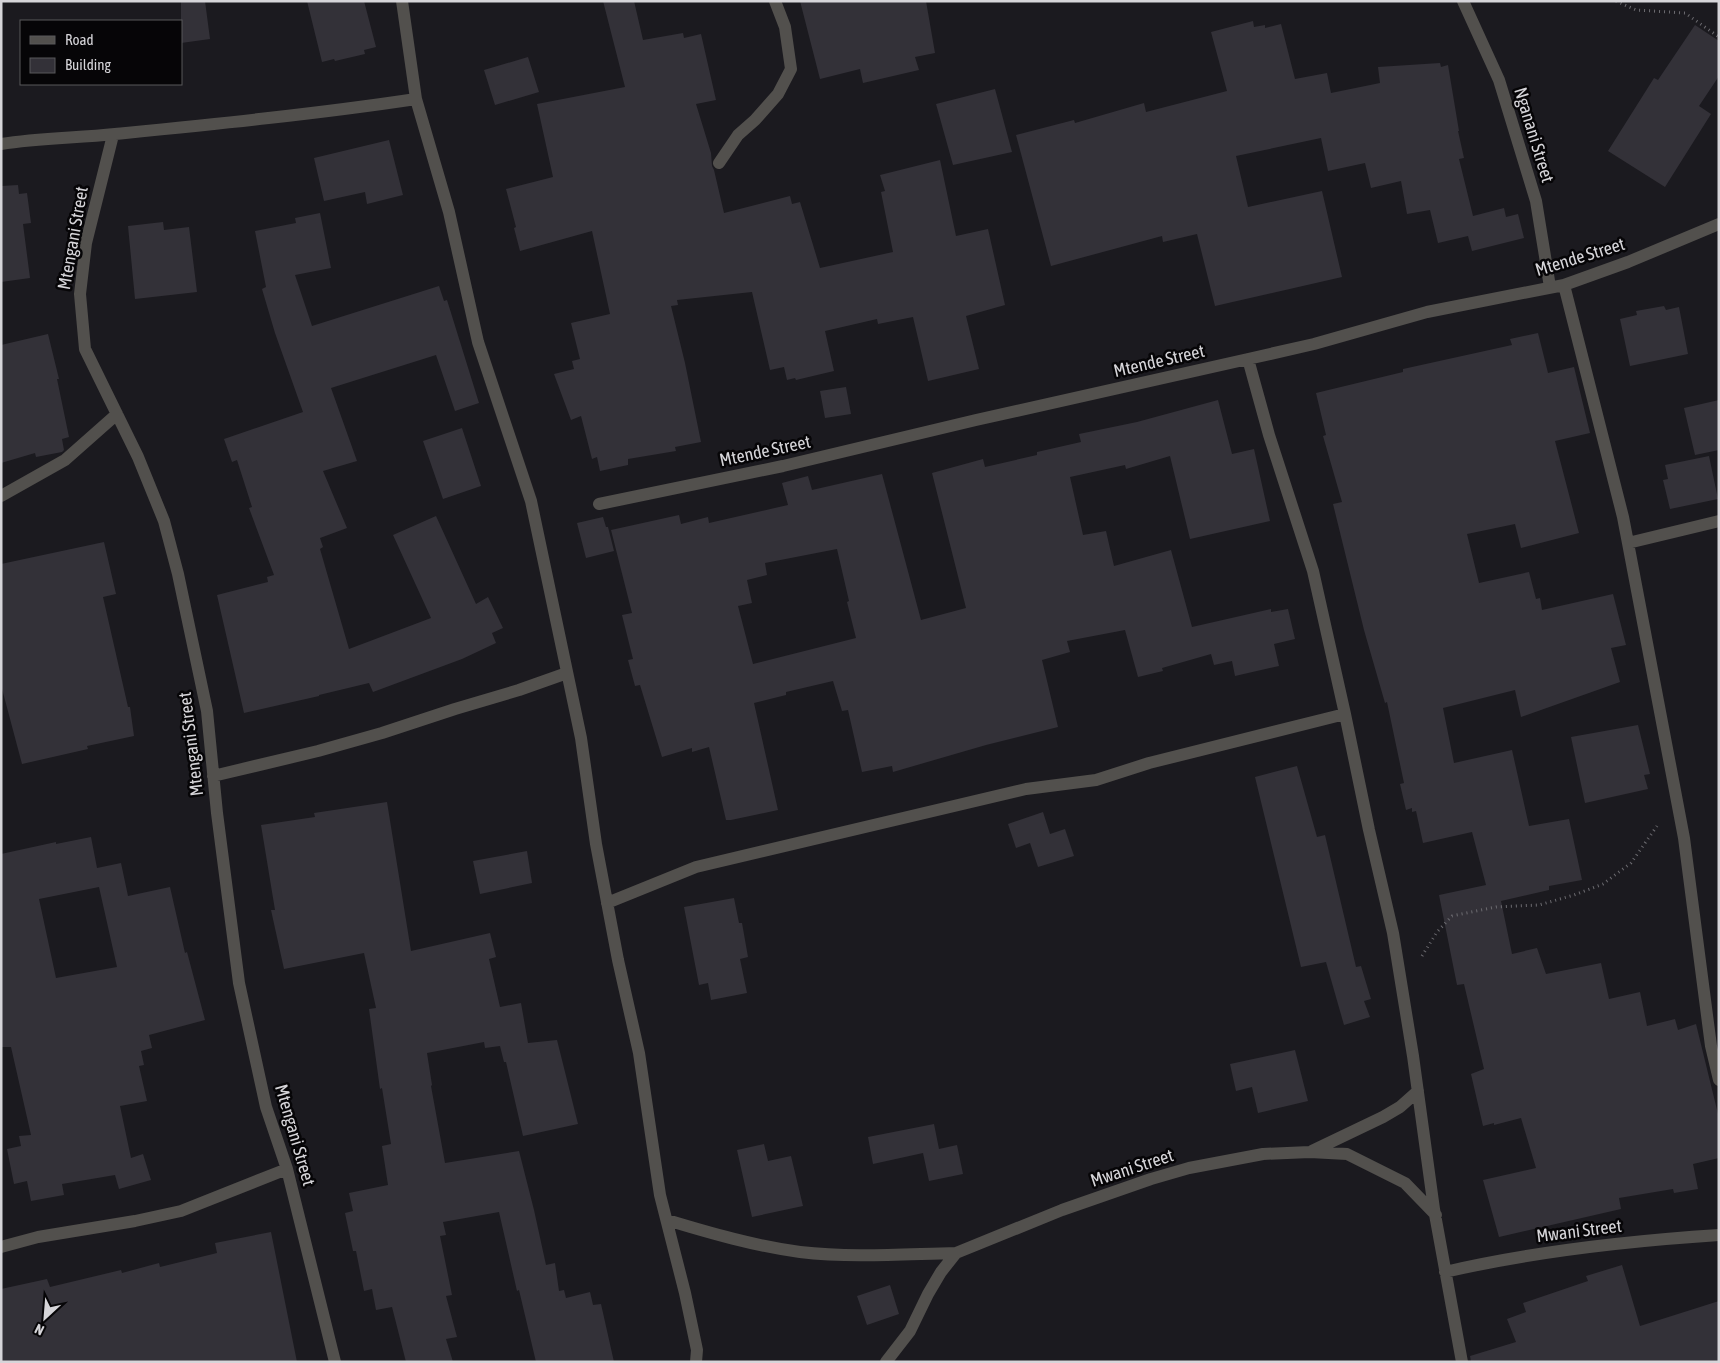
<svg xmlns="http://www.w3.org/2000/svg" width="1720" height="1363" viewBox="0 0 1720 1363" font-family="'Asap Condensed',sans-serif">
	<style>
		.building { fill: #333138; fill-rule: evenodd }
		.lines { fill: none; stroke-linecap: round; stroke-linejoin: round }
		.path { stroke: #6c6b70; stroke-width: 3; stroke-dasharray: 1 4; stroke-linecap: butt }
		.minor { stroke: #52504d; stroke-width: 12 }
		.labels { text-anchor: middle; stroke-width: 5; stroke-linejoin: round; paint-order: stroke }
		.street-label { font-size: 18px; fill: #d6d5d9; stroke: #060507 }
	</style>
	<rect width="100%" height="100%" fill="#1b1a1f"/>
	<path class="building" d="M 181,1 L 205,1 L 210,39 L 181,43 Z
		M 307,1 L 364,1 L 376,47 L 364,50 L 365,54 L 335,61 L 334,59 L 322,62 Z
		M 603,1 L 634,1 L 643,40 L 683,33 L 684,38 L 701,34 L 716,100 L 696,104 L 711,153 L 712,166 L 714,170 L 724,213 L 790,196 L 792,204 L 800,202 L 820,268 L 893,252 L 881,192 L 885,191 L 880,175 L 940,160 L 956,236 L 988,229 L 1005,305 L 966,316 L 979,369 L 928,381 L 913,317 L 878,324 L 877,319 L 825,331 L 834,371 L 796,380 L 795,378 L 787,380 L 784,367 L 770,370 L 752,292 L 677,300 L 678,305 L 671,306 L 685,363 L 701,442 L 675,447 L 676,451 L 628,459 L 628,465 L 600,471 L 597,457 L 592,459 L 581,416 L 571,420 L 554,374 L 574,369 L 572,361 L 580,359 L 571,323 L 610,314 L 592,231 L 520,251 L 514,228 L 516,227 L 506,189 L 553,177 L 537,104 L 625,87 Z
		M 800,1 L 926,1 L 935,53 L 915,57 L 919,70 L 863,83 L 860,69 L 820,79 Z
		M 1253,21 L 1254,27 L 1265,25 L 1265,28 L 1281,24 L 1295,79 L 1327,73 L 1331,93 L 1380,83 L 1378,67 L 1440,63 L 1441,67 L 1448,65 L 1459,131 L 1458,131 L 1464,158 L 1459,159 L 1473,216 L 1504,208 L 1506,217 L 1518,214 L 1524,238 L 1472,251 L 1468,236 L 1438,243 L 1430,210 L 1407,214 L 1401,181 L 1371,188 L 1365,163 L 1328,171 L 1321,138 L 1236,156 L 1248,207 L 1322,191 L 1342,277 L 1215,306 L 1197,234 L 1163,242 L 1162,236 L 1051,266 L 1016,135 L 1074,120 L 1075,123 L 1144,103 L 1146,112 L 1227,91 L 1211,32 Z
		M 1695,25 L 1719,41 L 1719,76 L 1699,106 L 1711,114 L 1665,187 L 1608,151 L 1654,78 L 1658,80 Z
		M 528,57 L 539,92 L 495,105 L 484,70 Z
		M 995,89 L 1012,152 L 953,165 L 936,104 Z
		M 389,140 L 403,195 L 367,204 L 365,192 L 324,201 L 314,158 Z
		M 18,185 L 19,194 L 27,193 L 31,223 L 23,224 L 30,278 L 1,282 L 1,186 Z
		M 320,213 L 331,268 L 295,275 L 312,326 L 439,286 L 444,301 L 447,300 L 479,403 L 455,411 L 436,355 L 331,388 L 357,461 L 323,471 L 347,528 L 320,538 L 323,547 L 320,549 L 349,649 L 431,618 L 393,535 L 436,516 L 476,604 L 488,597 L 503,628 L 492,633 L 496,643 L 462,659 L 373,692 L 369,683 L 319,695 L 319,696 L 244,713 L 217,595 L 268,582 L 267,577 L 274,575 L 249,508 L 252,507 L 237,460 L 232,462 L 224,439 L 303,412 L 275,333 L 262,289 L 266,287 L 255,231 L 296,223 L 295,218 Z
		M 163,222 L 164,230 L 189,227 L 197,292 L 135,299 L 128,226 Z
		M 1664,306 L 1666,310 L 1679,307 L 1688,354 L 1630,366 L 1620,319 L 1637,315 L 1636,311 Z
		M 1538,333 L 1548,373 L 1574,367 L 1590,433 L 1555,441 L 1579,533 L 1521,548 L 1515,524 L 1467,534 L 1479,583 L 1529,572 L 1536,599 L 1540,598 L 1542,610 L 1613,594 L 1626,645 L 1611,648 L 1620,682 L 1521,717 L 1515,690 L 1443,708 L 1454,763 L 1512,750 L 1529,826 L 1569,819 L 1582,880 L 1549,886 L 1549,890 L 1501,901 L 1512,954 L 1537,948 L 1546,974 L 1601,963 L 1609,999 L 1640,992 L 1647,1026 L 1675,1019 L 1678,1030 L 1696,1024 L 1719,1118 L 1719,1158 L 1693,1164 L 1698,1189 L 1674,1193 L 1673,1189 L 1619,1198 L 1621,1209 L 1499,1237 L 1483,1180 L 1536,1168 L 1521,1118 L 1494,1125 L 1494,1123 L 1483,1126 L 1471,1074 L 1484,1069 L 1464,984 L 1457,985 L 1439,895 L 1486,885 L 1472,832 L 1423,843 L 1416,811 L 1412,812 L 1412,808 L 1406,810 L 1400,784 L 1404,783 L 1387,702 L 1385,703 L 1364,630 L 1333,504 L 1342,502 L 1323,436 L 1326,435 L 1316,393 L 1403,372 L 1403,369 L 1512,345 L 1510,339 Z
		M 48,334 L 59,379 L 57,379 L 69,437 L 62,439 L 64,450 L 62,452 L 36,457 L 35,453 L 1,463 L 1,345 Z
		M 846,387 L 851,414 L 825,418 L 820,391 Z
		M 1218,400 L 1232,454 L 1254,449 L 1270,521 L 1190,539 L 1170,456 L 1126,469 L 1125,465 L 1070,477 L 1083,535 L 1106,531 L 1114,566 L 1171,550 L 1192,627 L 1271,609 L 1271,612 L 1288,609 L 1295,639 L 1274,644 L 1279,666 L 1235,676 L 1232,661 L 1214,665 L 1211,654 L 1162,668 L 1163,671 L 1138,677 L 1125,630 L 1067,641 L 1070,652 L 1042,660 L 1058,727 L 986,745 L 893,772 L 892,766 L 862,772 L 848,710 L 842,711 L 833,681 L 786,692 L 786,695 L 754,703 L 778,810 L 731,820 L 726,820 L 709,747 L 692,752 L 692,748 L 662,757 L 640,685 L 635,686 L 628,660 L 633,659 L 622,615 L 632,613 L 611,530 L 679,515 L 681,524 L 708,517 L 709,523 L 788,505 L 782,483 L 808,476 L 812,490 L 882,474 L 921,620 L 966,608 L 932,473 L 983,459 L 985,467 L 1037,455 L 1037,452 L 1081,442 L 1079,434 L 1137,422 ZM 837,549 L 849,601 L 847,602 L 856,638 L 753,664 L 738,606 L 752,603 L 747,580 L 767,575 L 765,563 Z
		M 1719,400 L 1719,450 L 1695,455 L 1684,408 Z
		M 462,428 L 481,486 L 443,499 L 423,441 Z
		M 1709,456 L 1718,499 L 1670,509 L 1663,480 L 1668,479 L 1665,465 Z
		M 603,517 L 606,527 L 608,527 L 614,551 L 586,558 L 577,523 Z
		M 104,542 L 116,594 L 103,597 L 128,707 L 130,707 L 134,736 L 87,746 L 88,749 L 22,764 L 1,685 L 1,564 Z
		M 1638,725 L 1650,774 L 1644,775 L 1648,789 L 1585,803 L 1571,737 Z
		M 1297,766 L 1317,837 L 1325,835 L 1356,967 L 1361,966 L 1371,999 L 1364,1001 L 1370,1017 L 1344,1025 L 1326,962 L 1301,967 L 1255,777 Z
		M 387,802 L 411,951 L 490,933 L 496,957 L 489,959 L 500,1007 L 521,1003 L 528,1043 L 557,1040 L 578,1124 L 523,1136 L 506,1062 L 504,1062 L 500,1046 L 485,1048 L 484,1042 L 427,1053 L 432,1085 L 431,1086 L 445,1163 L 519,1151 L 534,1210 L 546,1265 L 555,1263 L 559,1291 L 564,1290 L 566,1298 L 590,1292 L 593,1305 L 601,1304 L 614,1362 L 536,1362 L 519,1290 L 517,1291 L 499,1212 L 443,1222 L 446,1235 L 440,1236 L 452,1295 L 446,1296 L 457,1337 L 446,1339 L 453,1362 L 406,1362 L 392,1307 L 376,1310 L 372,1289 L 364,1291 L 356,1251 L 353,1251 L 345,1213 L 353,1211 L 349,1193 L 388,1185 L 382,1146 L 391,1144 L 382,1088 L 380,1089 L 369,1009 L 376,1008 L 364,953 L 284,969 L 271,910 L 275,910 L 261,825 L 315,817 L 314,813 Z
		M 1043,812 L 1050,834 L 1065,829 L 1074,856 L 1038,867 L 1030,843 L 1016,848 L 1008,824 Z
		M 91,837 L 97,868 L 121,863 L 128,896 L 170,887 L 185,953 L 187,952 L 205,1020 L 149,1035 L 152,1048 L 141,1051 L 144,1065 L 139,1066 L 147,1101 L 120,1106 L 131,1158 L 143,1154 L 151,1180 L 119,1189 L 115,1175 L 62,1184 L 64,1195 L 31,1201 L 27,1181 L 14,1184 L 7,1149 L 21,1146 L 19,1136 L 31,1135 L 11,1047 L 1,1047 L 1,854 L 56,842 L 56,844 ZM 99,887 L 117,967 L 56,978 L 39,899 Z
		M 527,851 L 532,883 L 480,894 L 473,861 Z
		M 734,898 L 739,923 L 742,923 L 748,957 L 740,959 L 747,993 L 711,1000 L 708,983 L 699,985 L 684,907 Z
		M 1295,1050 L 1308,1101 L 1258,1113 L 1252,1087 L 1236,1091 L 1230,1064 Z
		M 934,1124 L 939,1149 L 957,1145 L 963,1174 L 929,1181 L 923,1153 L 873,1164 L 868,1137 Z
		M 764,1144 L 768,1161 L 791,1156 L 803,1206 L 752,1217 L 737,1150 Z
		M 271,1232 L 297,1362 L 1,1362 L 1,1289 L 47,1279 L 50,1287 L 121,1270 L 122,1273 L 159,1263 L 160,1267 L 217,1253 L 215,1243 Z
		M 1622,1265 L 1640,1326 L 1719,1301 L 1719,1362 L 1471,1362 L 1470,1356 L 1516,1342 L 1507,1319 L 1526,1312 L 1523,1303 L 1588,1281 L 1586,1276 Z
		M 890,1285 L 899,1314 L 867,1325 L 857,1296 Z"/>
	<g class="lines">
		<path class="path" d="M 1616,1 L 1636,10 L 1685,13 L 1719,37
			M 1422,956 L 1437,932 L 1452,916 L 1496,907 L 1539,905 L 1574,895 L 1603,884 L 1631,863 L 1657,826"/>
		<path class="minor" d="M 402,1 L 416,99 L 449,212 L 478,342 L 531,501 L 581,738 L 596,844 L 618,960 L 639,1053 L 660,1195 L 685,1293 L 697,1350 L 696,1362
			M 1463,1 L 1499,80 L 1536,201 L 1550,287
			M 113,135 L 86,243 L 80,294 L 85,349 L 138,457 L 164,521 L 178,574 L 207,711 L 217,813 L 239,983 L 266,1107 L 287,1169 L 335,1362
			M 1,144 C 39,138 77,138 115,134 C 215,124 316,114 416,99
			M 719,163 L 738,135 L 755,120 L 778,94 L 791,69 L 785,27 L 775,1
			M 1564,285 L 1623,517 L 1628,543 L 1684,838 L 1711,1046 L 1719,1080
			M 1248,359 L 1269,435 L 1313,571 L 1345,714 L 1369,830 L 1393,933 L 1413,1056 L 1434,1209 L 1462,1362
			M 1,496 L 65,460 L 117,414
			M 599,504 L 783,466 L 976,420 L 1248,359 L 1314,344 L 1427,312 L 1564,285 L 1628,262 L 1719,224
			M 1628,543 L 1719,521
			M 213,776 L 318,751 L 382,733 L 455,709 L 519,690 L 567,673
			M 607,903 L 696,867 L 1026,789 L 1096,780 L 1149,763 L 1345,714
			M 1312,1151 L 1383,1117 L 1400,1107 L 1418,1091
			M 667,1220 C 710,1233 755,1246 800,1252 C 852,1258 905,1254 956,1253
			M 1,1247 L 38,1237 L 135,1221 L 181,1211 L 287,1169
			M 1445,1272 C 1535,1251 1627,1241 1719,1235
			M 886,1362 L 910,1331 L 928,1294 L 941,1272 L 956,1253 L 1062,1210 L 1151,1179 L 1189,1168 L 1263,1154 L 1310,1152 L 1347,1154 L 1405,1183 L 1436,1215"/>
	</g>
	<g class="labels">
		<g class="street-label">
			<text transform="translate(1534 135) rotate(73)" y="6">Nganani Street</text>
			<text transform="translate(73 238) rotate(-80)" y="6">Mtengani Street</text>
			<text transform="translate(1580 257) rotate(-17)" y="6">Mtende Street</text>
			<text transform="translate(1159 361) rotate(-13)" y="6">Mtende Street</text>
			<text transform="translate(765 451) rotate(-12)" y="6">Mtende Street</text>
			<text transform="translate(191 744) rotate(-97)" y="6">Mtengani Street</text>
			<text transform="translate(295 1135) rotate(74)" y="6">Mtengani Street</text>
			<text transform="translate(1132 1168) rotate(-18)" y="6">Mwani Street</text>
			<text transform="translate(1579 1231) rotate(-7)" y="6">Mwani Street</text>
		</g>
	</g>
	<rect width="1720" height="1363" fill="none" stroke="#d6d5d9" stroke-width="5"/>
	<rect x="20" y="20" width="162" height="65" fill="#060507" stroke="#59585b"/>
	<rect x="30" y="36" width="25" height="8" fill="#52504d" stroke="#59585b"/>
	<text x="65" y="45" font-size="15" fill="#d6d5d9">Road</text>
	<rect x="30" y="58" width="25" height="15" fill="#333138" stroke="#59585b"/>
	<text x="65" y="70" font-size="15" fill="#d6d5d9">Building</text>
	<g transform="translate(45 1318) rotate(206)" stroke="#060507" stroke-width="4" paint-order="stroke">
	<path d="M0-4L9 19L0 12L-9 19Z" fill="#d6d5d9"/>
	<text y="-8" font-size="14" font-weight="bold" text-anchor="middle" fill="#d6d5d9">N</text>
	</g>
</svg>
